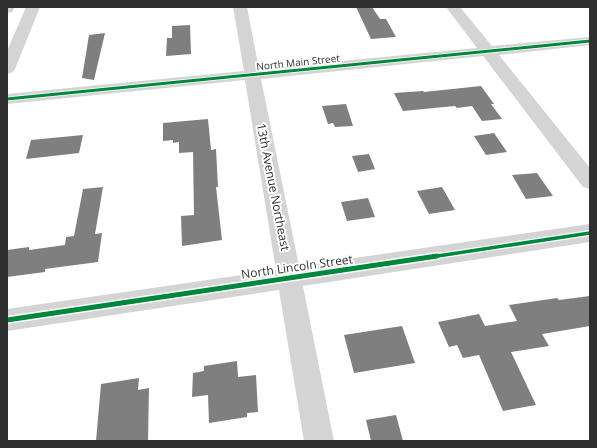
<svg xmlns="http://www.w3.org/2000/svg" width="597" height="448" viewBox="0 0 597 448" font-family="'Open Sans',sans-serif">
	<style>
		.building { fill: #7f7f7f }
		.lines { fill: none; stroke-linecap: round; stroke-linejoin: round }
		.minor { fill: #d4d4d4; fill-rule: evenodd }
		.cycleway-far2-casing { stroke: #fff; stroke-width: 4.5 }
		.cycleway-far1-casing { stroke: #fff; stroke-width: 6 }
		.cycleway-casing { stroke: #fff; stroke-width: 8 }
		.cycleway-far2 { stroke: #00873e; stroke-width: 3 }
		.cycleway-far1 { stroke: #00873e; stroke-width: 3.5 }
		.cycleway { stroke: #00873e; stroke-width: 5 }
		.labels { text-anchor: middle; stroke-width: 4; stroke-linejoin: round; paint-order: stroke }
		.far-street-label { font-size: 10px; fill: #2f2f2f; stroke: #fff }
		.street-label { font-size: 12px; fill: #2f2f2f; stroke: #fff }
	</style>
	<rect width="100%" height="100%" fill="#fff"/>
	<path class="building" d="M 356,7 L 372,7 L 380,19 L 386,19 L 396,37 L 371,39 Z
		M 190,25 L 191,54 L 166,56 L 167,38 L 172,38 L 172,26 Z
		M 105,33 L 94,80 L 82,78 L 89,35 Z
		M 481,86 L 494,104 L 491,104 L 502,119 L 482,121 L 472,106 L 457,108 L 455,106 L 403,111 L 394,93 L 423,91 L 424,92 Z
		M 346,104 L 353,126 L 335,127 L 333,123 L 328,124 L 322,106 Z
		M 208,119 L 211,150 L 216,149 L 218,187 L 216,187 L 222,240 L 182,246 L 181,216 L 194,215 L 193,152 L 179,153 L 179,142 L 173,143 L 173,140 L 163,141 L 163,123 Z
		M 494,133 L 507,152 L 486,155 L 474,136 Z
		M 83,135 L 79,153 L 26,159 L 31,140 Z
		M 369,154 L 375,169 L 358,172 L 352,156 Z
		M 537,173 L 553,196 L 526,199 L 512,175 Z
		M 103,187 L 95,234 L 102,233 L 98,262 L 45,269 L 45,272 L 7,277 L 7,250 L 29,247 L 29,250 L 65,245 L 66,237 L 74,236 L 83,189 Z
		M 442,187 L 455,210 L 429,214 L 417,191 Z
		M 368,198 L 375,217 L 347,221 L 341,202 Z
		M 590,296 L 590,326 L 542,334 L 549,346 L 511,352 L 536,405 L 503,411 L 479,355 L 463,358 L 457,345 L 449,347 L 438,322 L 479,314 L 485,326 L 517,321 L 509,305 L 557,298 L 559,300 Z
		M 402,326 L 415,363 L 354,373 L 344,335 Z
		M 237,361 L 238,377 L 256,375 L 258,412 L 247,413 L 247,417 L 209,423 L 208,395 L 192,397 L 193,373 L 204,371 L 204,366 Z
		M 139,378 L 138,390 L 149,388 L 148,441 L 96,441 L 101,384 Z
		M 396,415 L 403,441 L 371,441 L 366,420 Z"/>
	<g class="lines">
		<path class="minor" d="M 7,7 L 15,7 L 12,12 L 7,13 Z
			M 26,7 L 40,7 L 15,69 L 13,72 L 7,74 L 7,51 Z
			M 233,7 L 247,7 L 259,69 L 477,48 L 446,7 L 460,7 L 492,46 L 590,37 L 590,45 L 499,55 L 590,168 L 590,189 L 583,187 L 483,56 L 261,79 L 299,266 L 590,224 L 590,242 L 303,286 L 334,441 L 304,441 L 279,290 L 7,331 L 7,309 L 276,270 L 245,80 L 7,104 L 7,94 L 244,71 Z"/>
		<defs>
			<path id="cycleway-far2" d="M 7,99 L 590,41"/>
			<path id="cycleway-far1" d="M 431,257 L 590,233"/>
			<path id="cycleway" d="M 7,320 L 437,256"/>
		</defs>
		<use href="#cycleway-far2" class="cycleway-far2-casing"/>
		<use href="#cycleway-far1" class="cycleway-far1-casing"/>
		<use href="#cycleway" class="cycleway-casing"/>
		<use href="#cycleway-far2" class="cycleway-far2"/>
		<use href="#cycleway-far1" class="cycleway-far1"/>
		<use href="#cycleway" class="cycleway"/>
	</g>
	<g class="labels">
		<g class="far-street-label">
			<text transform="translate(298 62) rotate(-6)" y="4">North Main Street</text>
		</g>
		<g class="street-label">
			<text transform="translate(273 187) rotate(79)" y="4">13th Avenue Northeast</text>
			<text transform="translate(297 267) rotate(-8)" y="4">North Lincoln Street</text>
		</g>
	</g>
	<rect width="597" height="448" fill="none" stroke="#2f2f2f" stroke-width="16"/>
</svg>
